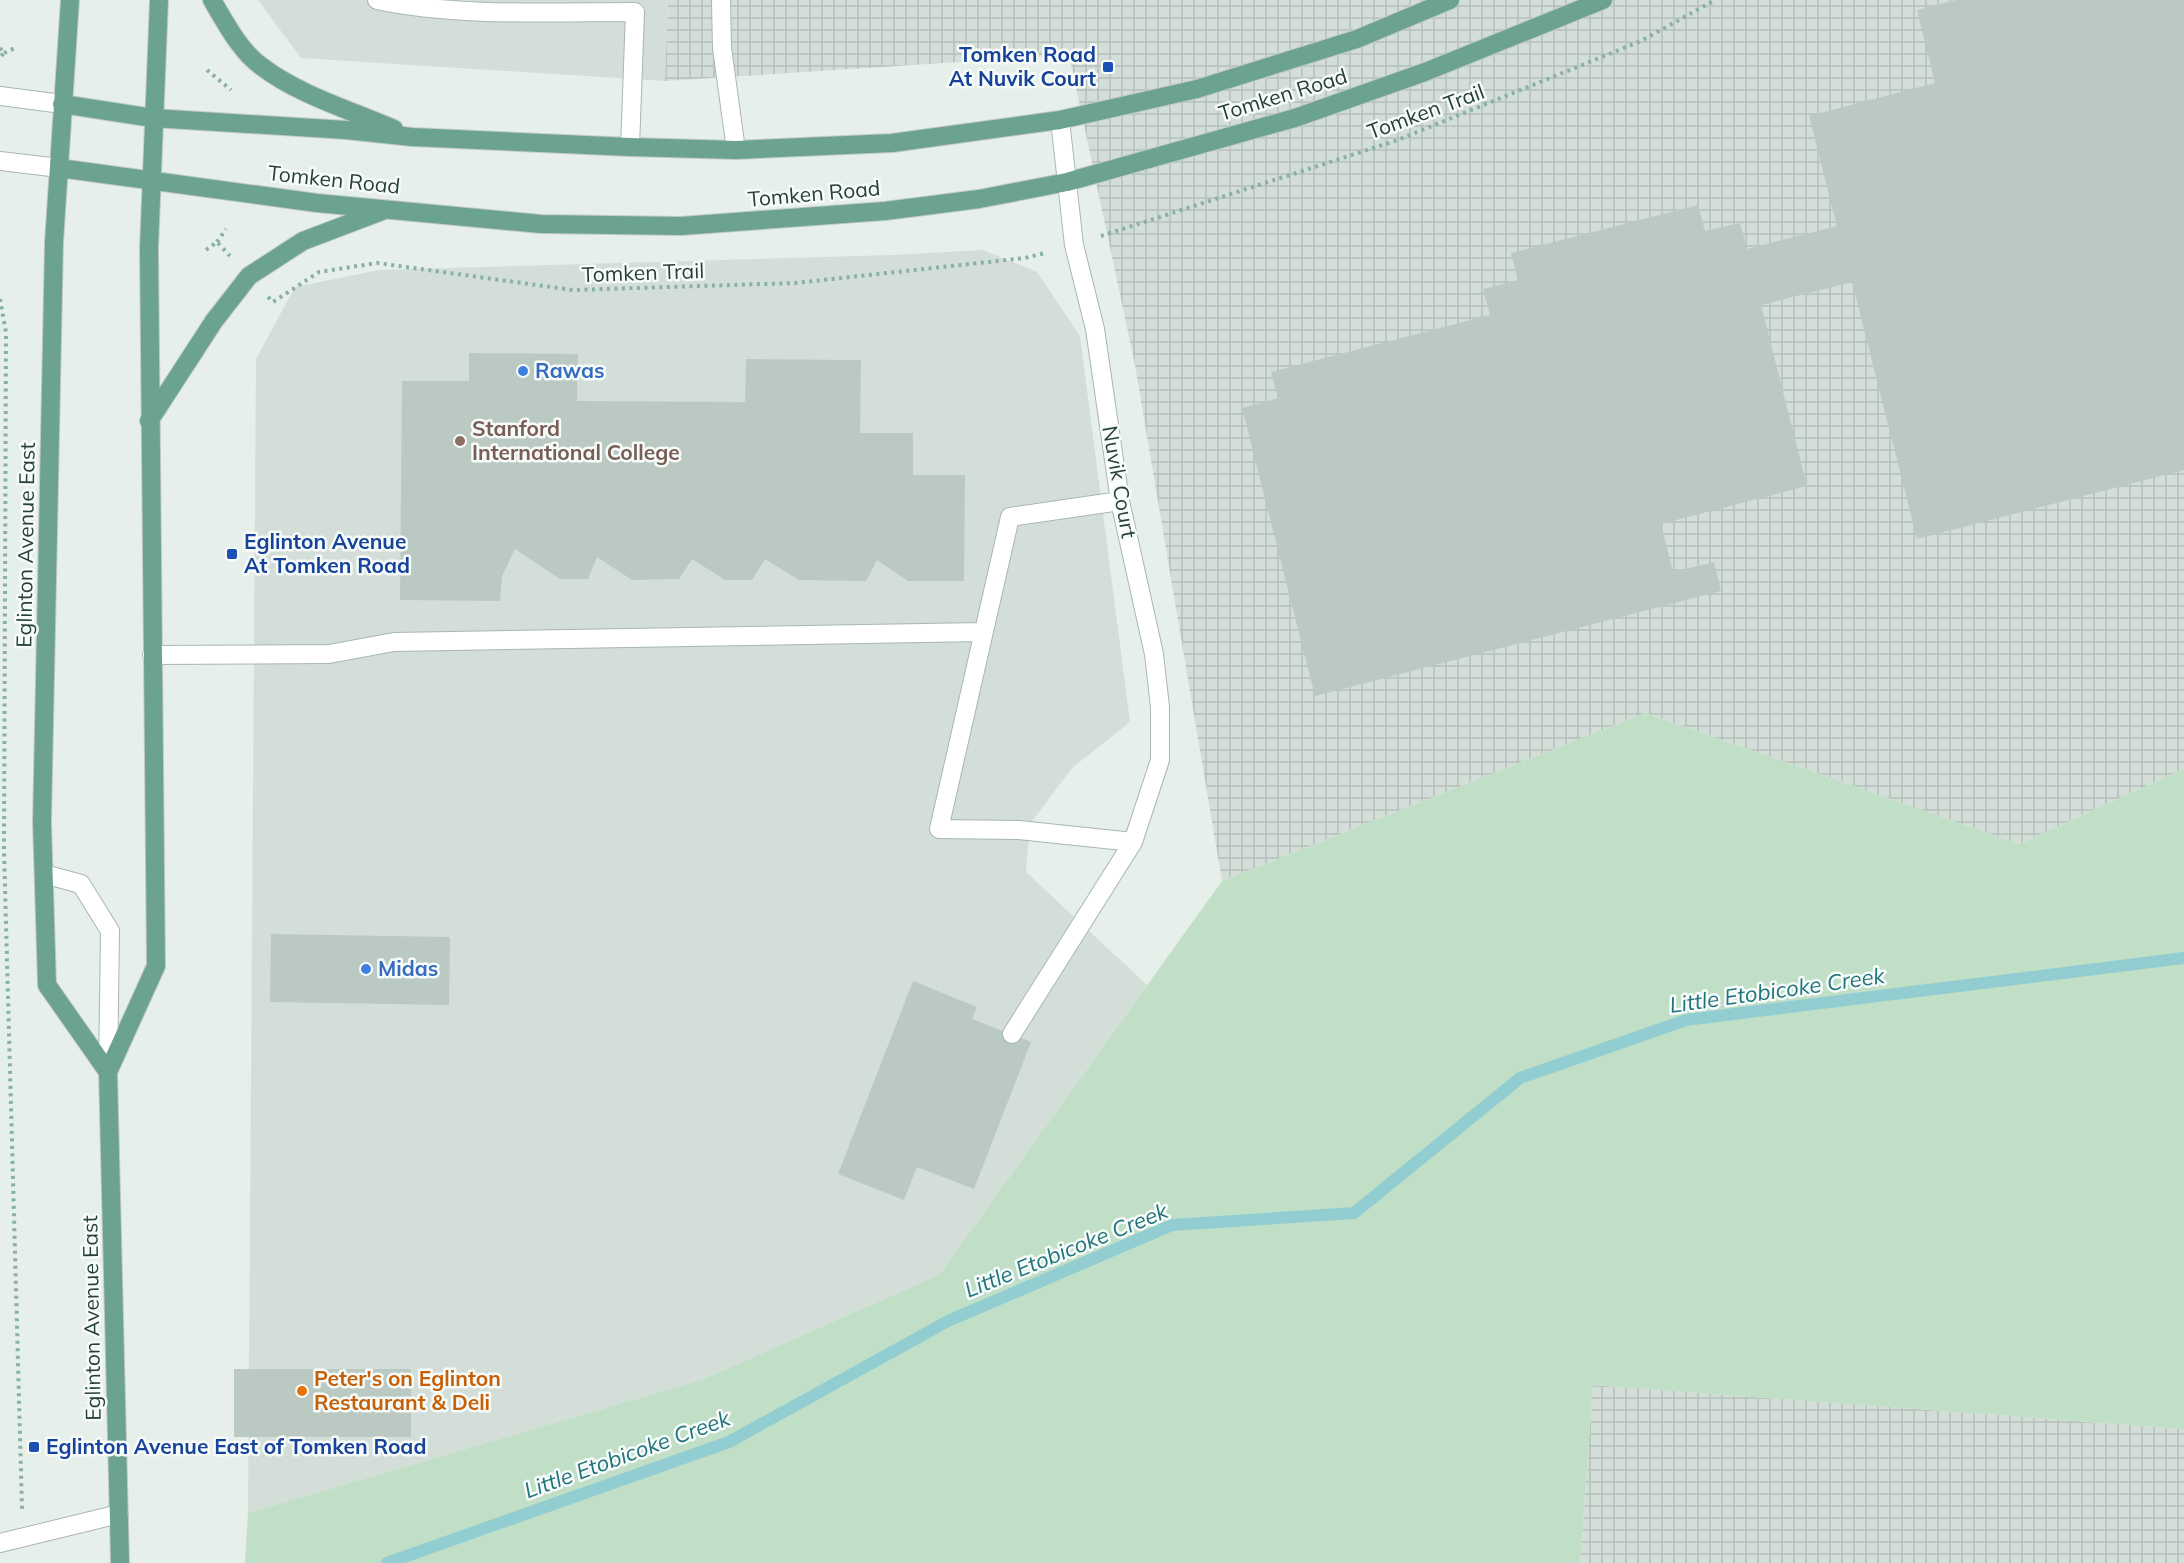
<svg xmlns="http://www.w3.org/2000/svg" width="2184" height="1563" viewBox="0 0 2184 1563" font-family="Mulish,sans-serif">
	<style>
		.built { fill: #d4ded9 }
		.industrial { fill: url(#industrial-grid) }
		.grass { fill: #c0dfc6 }
		.lines { fill: none; stroke-linecap: round; stroke-linejoin: round }
		.stream { stroke: #91cdd1; stroke-width: 12 }
		.building { fill: #bbc9c3 }
		.minor-casing { stroke: #a8b7b1; stroke-width: 20 }
		.major-casing { stroke: #c2cac7; stroke-width: 20 }
		.path { stroke: #88b1a1; stroke-width: 4; stroke-dasharray: 3 4.5; stroke-linecap: butt }
		.minor { stroke: #fff; stroke-width: 18 }
		.major { stroke: #6ca290; stroke-width: 18 }
		.transit-dot { fill: #1a4fb4; stroke: #f7fbf9; stroke-width: 2 }
		.shop-dot { fill: #3f7fe0; stroke: #f7fbf9; stroke-width: 2 }
		.education-dot { fill: #8d6e63; stroke: #f7fbf9; stroke-width: 2 }
		.food-dot { fill: #e8710a; stroke: #f7fbf9; stroke-width: 2 }
		.labels { text-anchor: middle; stroke-width: 5; stroke-linejoin: round; paint-order: stroke }
		.transit-label { font-size: 21px; font-weight: bold; fill: #164399; stroke: #f7fbf9; text-anchor: start }
		.street-label { font-size: 21px; fill: #254137; stroke: #f7fbf9 }
		.shop-label { font-size: 21px; font-weight: bold; fill: #366cbe; stroke: #f7fbf9; text-anchor: start }
		.education-label { font-size: 21px; font-weight: bold; fill: #785e54; stroke: #f7fbf9; text-anchor: start }
		.food-label { font-size: 21px; font-weight: bold; fill: #c56008; stroke: #f7fbf9; text-anchor: start }
		.water-label { font-size: 22px; font-style: italic; fill: #20747c; stroke: #f7fbf9 }
	</style>
	<defs>
		<pattern id="industrial-grid" width="8" height="8" patternUnits="userSpaceOnUse" patternTransform="scale(1.5)"><rect width="8" height="8" fill="#d4ded9"/><path d="M0 4h8M4 0v8" fill="none" stroke="#b6c0bb"/></pattern>
	</defs>
	<rect width="100%" height="100%" fill="#e6efea"/>
	<path class="built" d="M 258,0 L 668,0 L 665,81 L 301,58 Z
		M 983,250 L 1037,272 L 1080,336 L 1130,722 L 1072,768 L 1030,824 L 1026,872 L 1147,985 L 939,1275 L 701,1380 L 248,1513 L 256,359 L 295,287 L 379,270 L 893,255 Z"/>
	<path class="industrial" d="M 668,0 L 2184,0 L 2184,769 L 2019,844 L 1645,713 L 1222,881 L 1135,365 L 1069,55 L 665,81 Z
		M 1593,1385 L 2184,1429 L 2184,1563 L 1580,1563 Z"/>
	<path class="grass" d="M 1645,713 L 2019,844 L 2184,769 L 2184,1429 L 1593,1385 L 1580,1563 L 245,1563 L 248,1513 L 701,1380 L 939,1275 L 1222,881 Z"/>
	<g class="lines">
		<path class="stream" d="M 387,1563 L 729,1442 L 948,1321 L 1172,1225 L 1354,1213 L 1520,1078 L 1686,1020 L 2184,958"/>
	</g>
	<path class="building" d="M 1956,0 L 2184,0 L 2184,470 L 1917,539 L 1852,282 L 1761,305 L 1807,486 L 1661,524 L 1673,572 L 1714,562 L 1721,591 L 1315,696 L 1242,408 L 1278,398 L 1271,372 L 1490,315 L 1483,289 L 1518,280 L 1511,253 L 1698,205 L 1705,231 L 1740,223 L 1747,249 L 1837,226 L 1809,116 L 1935,83 L 1917,10 Z
		M 469,353 L 578,354 L 577,401 L 745,402 L 746,359 L 861,360 L 860,433 L 913,433 L 913,475 L 965,475 L 964,581 L 908,581 L 877,560 L 866,581 L 799,580 L 765,559 L 752,580 L 725,580 L 692,559 L 679,579 L 632,580 L 597,557 L 588,579 L 560,579 L 515,549 L 502,576 L 500,601 L 400,600 L 402,381 L 469,381 Z
		M 271,934 L 450,937 L 449,1005 L 270,1002 Z
		M 913,981 L 977,1007 L 972,1019 L 1031,1042 L 974,1189 L 917,1167 L 904,1200 L 838,1174 Z
		M 234,1369 L 411,1369 L 411,1437 L 234,1437 Z"/>
	<g class="lines">
		<defs>
			<path id="minor" d="M 377,0 C 455,17 555,12 635,12 L 630,147
				M 721,0 L 722,48 L 736,150
				M 0,96 L 62,104
				M 0,161 L 59,168
				M 1120,501 L 1010,517 L 939,829 L 1019,830 L 1133,842
				M 152,655 L 329,654 L 394,642 L 982,632
				M 44,874 L 81,884 L 110,931 L 108,1072
				M 1012,1034 L 1133,842 L 1160,760 L 1160,707 L 1154,654 L 1120,501 L 1095,329 L 1074,245 L 1060,120
				M 0,1543 L 119,1514"/>
			<path id="major" d="M 70,0 L 54,242 L 42,822 L 47,985 L 108,1072
				M 212,0 C 225,22 240,51 261,66 C 299,95 350,110 394,129
				M 62,104 L 153,118 L 346,130 L 412,137 L 630,147 L 736,150 L 892,143 L 1060,120 L 1197,89 L 1357,39 L 1450,0
				M 59,168 L 317,203 L 541,224 L 681,226 L 885,211 L 979,199 L 1067,182 L 1295,118 L 1425,72 L 1603,0
				M 149,421 L 214,321 L 249,276 L 303,241 L 382,211
				M 120,1563 L 108,1072 L 156,966 L 149,248 L 159,0"/>
		</defs>
		<use href="#minor" class="minor-casing"/>
		<use href="#major" class="major-casing"/>
		<path class="path" d="M 0,48 L 4,53 L 0,57
			M 4,53 L 15,48
			M 207,70 L 231,90
			M 1101,236 L 1395,141 L 1641,41 L 1715,0
			M 217,242 L 226,229
			M 206,250 L 217,242 L 230,256
			M 268,297 L 273,302 L 319,272 L 377,263 L 573,290 L 795,283 L 1025,258 L 1045,253
			M 0,299 L 6,332 L 4,850 L 22,1509"/>
		<use href="#minor" class="minor"/>
		<use href="#major" class="major"/>
	</g>
	<g class="transit-dot">
		<rect x="1102" y="61" width="12" height="12" rx="3"/>
		<rect x="226" y="548" width="12" height="12" rx="3"/>
		<rect x="28" y="1441" width="12" height="12" rx="3"/>
	</g>
	<g class="shop-dot">
		<circle cx="523" cy="371" r="6"/>
		<circle cx="366" cy="969" r="6"/>
	</g>
	<circle class="education-dot" cx="460" cy="441" r="6"/>
	<circle class="food-dot" cx="302" cy="1391" r="6"/>
	<g class="labels">
		<g class="transit-label">
			<text x="1096" y="62" text-anchor="end">Tomken Road<tspan x="1096" dy="24">At Nuvik Court</tspan></text>
			<text x="244" y="549">Eglinton Avenue<tspan x="244" dy="24">At Tomken Road</tspan></text>
			<text x="46" y="1454">Eglinton Avenue East of Tomken Road</text>
		</g>
		<g class="street-label">
			<text transform="translate(1283 95) rotate(-17)" y="7">Tomken Road</text>
			<text transform="translate(1426 112) rotate(-20)" y="7">Tomken Trail</text>
			<text transform="translate(334 180) rotate(6)" y="7">Tomken Road</text>
			<text transform="translate(814 194) rotate(-5)" y="7">Tomken Road</text>
			<text transform="translate(643 273) rotate(-2)" y="7">Tomken Trail</text>
			<text transform="translate(1119 482) rotate(80)" y="7">Nuvik Court</text>
			<text transform="translate(26 545) rotate(-89)" y="7">Eglinton Avenue East</text>
			<text transform="translate(92 1318) rotate(-91)" y="7">Eglinton Avenue East</text>
		</g>
		<g class="shop-label">
			<text x="535" y="378">Rawas</text>
			<text x="378" y="976">Midas</text>
		</g>
		<g class="education-label">
			<text x="472" y="436">Stanford<tspan x="472" dy="24">International College</tspan></text>
		</g>
		<g class="food-label">
			<text x="314" y="1386">Peter's on Eglinton<tspan x="314" dy="24">Restaurant &amp; Deli</tspan></text>
		</g>
		<g class="water-label">
			<text transform="translate(1777 990) rotate(-8)" y="8">Little Etobicoke Creek</text>
			<text transform="translate(1066 1250) rotate(-22)" y="8">Little Etobicoke Creek</text>
			<text transform="translate(627 1454) rotate(-20)" y="8">Little Etobicoke Creek</text>
		</g>
	</g>
</svg>
